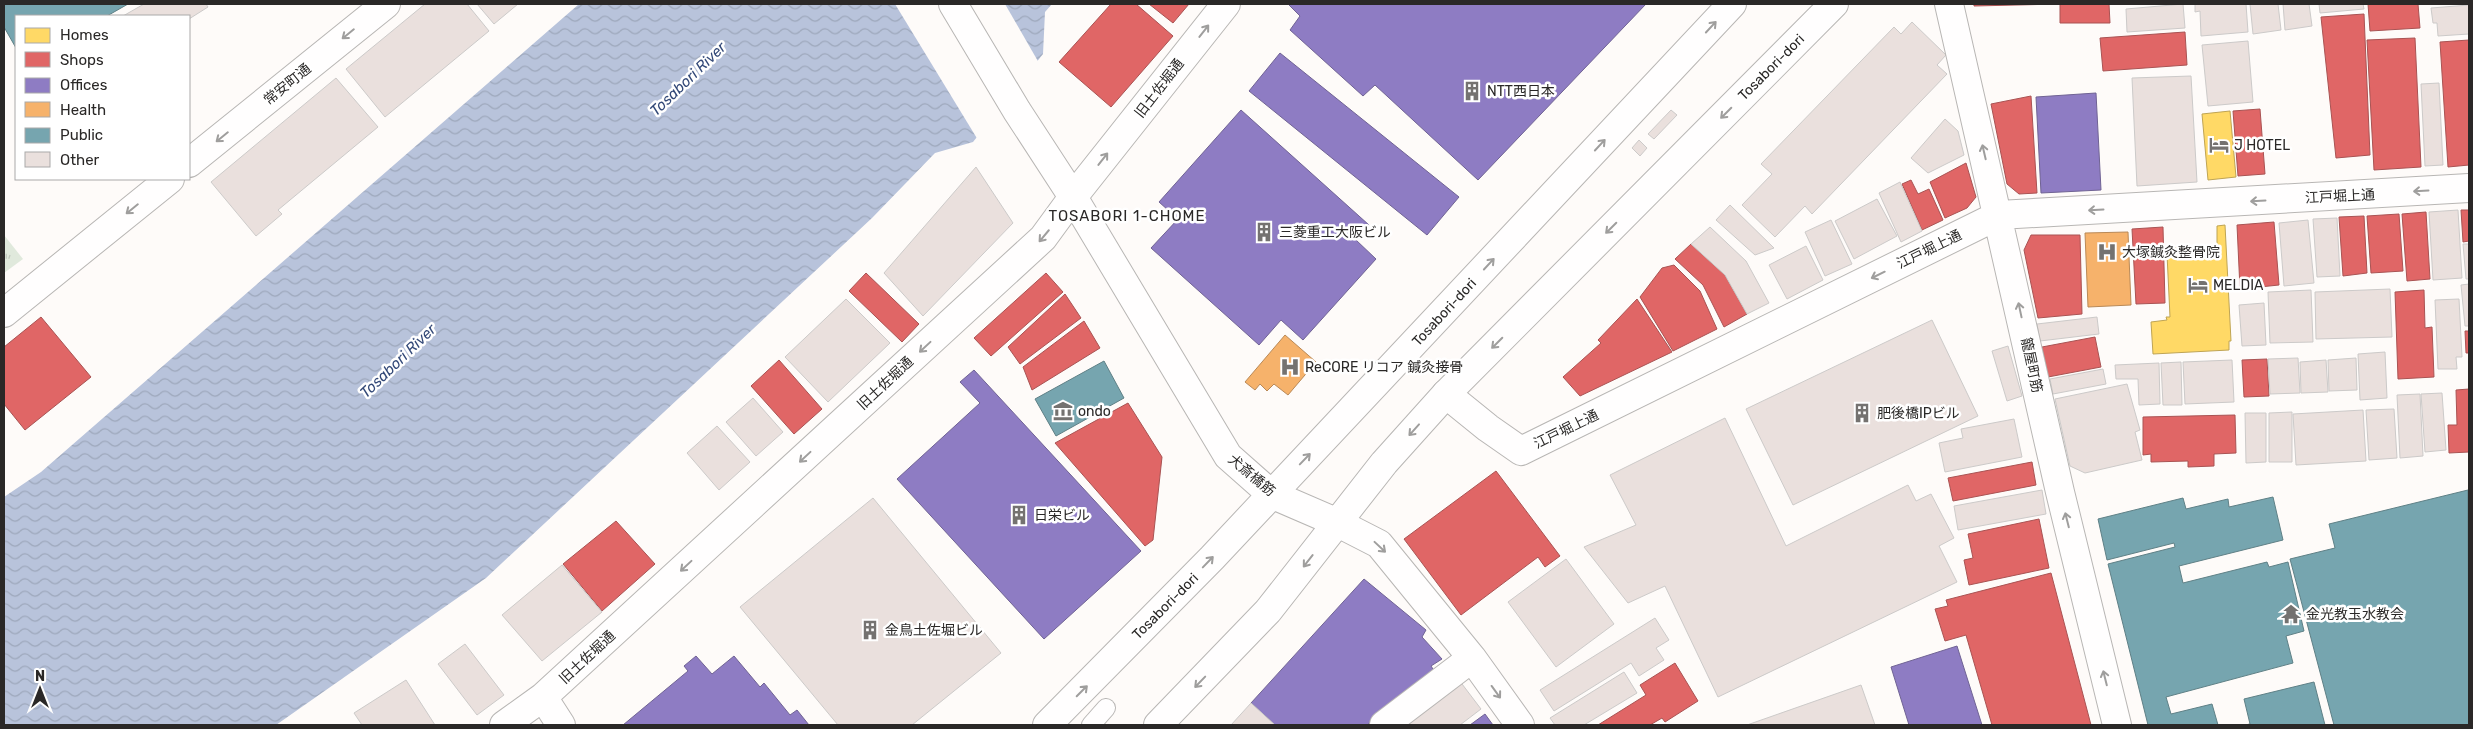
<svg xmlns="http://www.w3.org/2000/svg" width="2473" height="729" viewBox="0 0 2473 729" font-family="Rubik,'Noto Sans JP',sans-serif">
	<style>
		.grass { fill: url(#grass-tufts) }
		.water { fill: url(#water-waves) }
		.pier { fill: #fefbf9 }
		.homes { fill: #ffd966; stroke: #bfa453 }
		.shops { fill: #e06666; stroke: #a95353 }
		.offices { fill: #8e7cc3; stroke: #706394 }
		.health { fill: #f6b26b; stroke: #b98957 }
		.public { fill: #76a5af; stroke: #5f8086 }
		.building { fill: #eae0dd; stroke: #cccac9 }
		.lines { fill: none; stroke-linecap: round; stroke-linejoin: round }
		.service-casing { stroke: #b8b6b4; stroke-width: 20 }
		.minor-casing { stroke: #b8b6b4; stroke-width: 30 }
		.tertiary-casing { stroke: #b8b6b4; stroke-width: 30 }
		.service { stroke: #fffefe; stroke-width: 18 }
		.minor { stroke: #fffefe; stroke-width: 28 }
		.tertiary { stroke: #fffefe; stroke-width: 28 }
		.oneway { stroke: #9f9e9d }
		.labels { text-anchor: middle; stroke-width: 5; stroke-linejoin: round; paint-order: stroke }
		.street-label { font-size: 14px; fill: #2a2827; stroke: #fff }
		.poi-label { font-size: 14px; fill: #2a2827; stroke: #fff; text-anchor: start }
		.water-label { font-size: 15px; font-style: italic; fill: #334978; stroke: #fff }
		.neighbourhood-label { font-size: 15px; letter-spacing: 1px; fill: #2a2827; stroke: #fff }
	</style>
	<defs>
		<pattern id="grass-tufts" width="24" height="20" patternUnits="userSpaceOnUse" patternTransform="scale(1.25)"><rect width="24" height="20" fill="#e0e9dc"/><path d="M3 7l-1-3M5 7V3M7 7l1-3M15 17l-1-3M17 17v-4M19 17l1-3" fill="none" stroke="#c0c8bd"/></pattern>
		<pattern id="water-waves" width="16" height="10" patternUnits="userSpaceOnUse" patternTransform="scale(1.25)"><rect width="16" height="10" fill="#b8c3db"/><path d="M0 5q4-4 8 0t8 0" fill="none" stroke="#9ea8bc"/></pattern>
	</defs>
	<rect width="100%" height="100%" fill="#fefbf9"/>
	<path class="grass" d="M 4,235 L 23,259 L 4,273 Z"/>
	<path class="water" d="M 579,4 L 1052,4 L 1045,12 L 1043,54 L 973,142 L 935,153 L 872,218 L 486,578 L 276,725 L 4,725 L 4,497 L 41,472 Z"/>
	<path class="pier" d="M 895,4 L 1005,4 L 1039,63 L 978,140 Z"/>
	<path class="homes" d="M 2230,111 L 2236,177 L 2208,180 L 2202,114 Z
		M 2225,225 L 2231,341 L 2229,341 L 2229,350 L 2153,354 L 2151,322 L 2167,320 L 2166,317 L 2170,317 L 2167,254 L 2175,253 L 2175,248 L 2217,246 L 2217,226 Z"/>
	<path class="shops" d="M 1111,4 L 1136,4 L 1173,36 L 1111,107 L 1059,62 Z
		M 1149,4 L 1189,4 L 1173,23 Z
		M 1974,4 L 2059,4 L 1974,6 Z
		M 2060,4 L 2109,4 L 2110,23 L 2060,23 Z
		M 2368,4 L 2418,4 L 2420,28 L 2370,31 Z
		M 2364,14 L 2370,155 L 2336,158 L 2321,17 Z
		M 2185,32 L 2187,65 L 2103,71 L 2100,38 Z
		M 2415,38 L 2421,167 L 2374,170 L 2367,40 Z
		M 2469,40 L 2469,165 L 2448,167 L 2440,42 Z
		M 2031,96 L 2037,193 L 2019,194 L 2007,184 L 1991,104 Z
		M 2260,109 L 2265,174 L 2238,176 L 2233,111 Z
		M 1966,163 L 1976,197 L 1967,208 L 1945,218 L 1930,182 Z
		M 1911,180 L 1918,194 L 1929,189 L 1943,220 L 1922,230 L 1902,184 Z
		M 2461,210 L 2469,210 L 2469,241 L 2463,242 Z
		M 2426,212 L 2430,279 L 2407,281 L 2402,214 Z
		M 2399,214 L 2403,271 L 2371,273 L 2367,216 Z
		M 2364,216 L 2367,273 L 2343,276 L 2339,217 Z
		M 2274,222 L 2279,285 L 2240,289 L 2237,225 Z
		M 2163,227 L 2165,303 L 2136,304 L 2132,229 Z
		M 2031,235 L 2080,235 L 2082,314 L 2038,318 L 2024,250 Z
		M 1691,244 L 1725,275 L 1747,314 L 1724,327 L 1703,285 L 1675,259 Z
		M 1674,265 L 1700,291 L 1717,329 L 1673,351 L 1640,297 L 1662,268 Z
		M 866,273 L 919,324 L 902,342 L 849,291 Z
		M 1046,273 L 1063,292 L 991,356 L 974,338 Z
		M 2424,290 L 2425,328 L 2432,327 L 2434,377 L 2398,379 L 2395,292 Z
		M 1065,294 L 1081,318 L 1020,364 L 1008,347 Z
		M 1637,299 L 1672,352 L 1580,396 L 1563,377 L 1601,343 L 1598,340 Z
		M 41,317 L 91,377 L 25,430 L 4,404 L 4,347 Z
		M 1084,321 L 1100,348 L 1032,390 L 1023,367 Z
		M 2465,331 L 2469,331 L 2469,353 L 2466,353 Z
		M 2095,337 L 2101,367 L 2048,377 L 2042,347 Z
		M 2267,359 L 2269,396 L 2244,397 L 2242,360 Z
		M 779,360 L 822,409 L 794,434 L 751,386 Z
		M 2469,389 L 2469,452 L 2449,453 L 2448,425 L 2457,425 L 2456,390 Z
		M 1128,403 L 1162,457 L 1153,540 L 1145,546 L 1055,443 Z
		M 2235,415 L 2236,453 L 2214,454 L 2214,466 L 2188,467 L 2188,461 L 2151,462 L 2151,454 L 2143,455 L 2143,417 Z
		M 2032,462 L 2036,485 L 1953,501 L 1948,478 Z
		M 1496,471 L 1560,556 L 1545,567 L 1538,557 L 1461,615 L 1404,539 Z
		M 2039,519 L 2049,568 L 1969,585 L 1964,560 L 1973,558 L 1968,534 Z
		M 616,521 L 655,564 L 602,611 L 563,564 Z
		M 2051,573 L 2091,725 L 1992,725 L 1966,635 L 1945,641 L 1935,609 L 1948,606 L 1946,600 Z
		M 1675,663 L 1698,701 L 1665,722 L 1662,718 L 1650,725 L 1598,725 L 1646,695 L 1640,685 Z"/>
	<path class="offices" d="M 1288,4 L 1646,4 L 1478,180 L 1375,85 L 1363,96 L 1290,30 L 1300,16 Z
		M 1280,53 L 1459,197 L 1427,235 L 1249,91 Z
		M 2096,93 L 2101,190 L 2041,193 L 2036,97 Z
		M 1241,110 L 1369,225 L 1356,240 L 1376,259 L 1303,340 L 1281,320 L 1259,345 L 1151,248 L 1178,219 L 1159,202 Z
		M 974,370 L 1141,551 L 1044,639 L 897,479 L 980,403 L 960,382 Z
		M 1364,579 L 1426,630 L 1422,637 L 1442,659 L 1431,666 L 1435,672 L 1367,725 L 1275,725 L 1251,703 Z
		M 1957,646 L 1982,725 L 1909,725 L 1891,667 Z
		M 696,656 L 712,674 L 734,656 L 760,687 L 764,683 L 790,715 L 797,710 L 809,725 L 623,725 L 688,671 L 684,666 Z
		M 1485,714 L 1493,725 L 1470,725 Z"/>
	<path class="health" d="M 2128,232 L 2131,305 L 2088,307 L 2085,233 Z
		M 1285,335 L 1316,362 L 1288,395 L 1274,384 L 1267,391 L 1260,384 L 1255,390 L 1245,382 Z"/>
	<path class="public" d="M 4,4 L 128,4 L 107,16 L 16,16 L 16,48 L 4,27 Z
		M 1104,361 L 1124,398 L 1056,436 L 1035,399 Z
		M 2468,490 L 2469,725 L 2334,725 L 2290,559 L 2335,548 L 2329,524 Z
		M 2273,497 L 2283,540 L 2179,566 L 2183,583 L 2267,562 L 2269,567 L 2288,562 L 2304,631 L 2286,636 L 2293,663 L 2166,697 L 2171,714 L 2212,704 L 2218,725 L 2148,725 L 2108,564 L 2175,547 L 2174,543 L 2107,560 L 2098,519 L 2183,498 L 2186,509 L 2228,499 L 2229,507 Z
		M 2314,682 L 2325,725 L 2245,725 L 2250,724 L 2244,699 Z"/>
	<path class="building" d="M 144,4 L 206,4 L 208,7 L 189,19 L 189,16 L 123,16 Z
		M 425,4 L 467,4 L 489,31 L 385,117 L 346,69 Z
		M 477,4 L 518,4 L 494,24 Z
		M 2183,4 L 2185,28 L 2127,32 L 2126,9 Z
		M 2195,4 L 2246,4 L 2248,32 L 2201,36 L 2200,11 L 2195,12 Z
		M 2250,4 L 2278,4 L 2281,30 L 2253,34 Z
		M 2283,4 L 2309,4 L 2312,26 L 2285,30 Z
		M 2319,4 L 2363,4 L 2364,9 L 2320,13 Z
		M 2469,5 L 2469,34 L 2438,36 L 2437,23 L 2433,23 L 2431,8 Z
		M 1912,22 L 1946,55 L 1937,65 L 1947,74 L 1812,214 L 1805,206 L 1775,237 L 1742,205 L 1772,174 L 1761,164 L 1894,27 L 1901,34 Z
		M 2248,41 L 2253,102 L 2208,106 L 2202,45 Z
		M 2191,76 L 2197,182 L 2137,186 L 2132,78 Z
		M 336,78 L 378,127 L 278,210 L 282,214 L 256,236 L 211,182 Z
		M 2439,83 L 2443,165 L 2425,166 L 2421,84 Z
		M 1671,110 L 1677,115 L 1654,139 L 1648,134 Z
		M 1945,119 L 1958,131 L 1964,155 L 1928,173 L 1911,158 Z
		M 1639,140 L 1647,148 L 1640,156 L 1632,148 Z
		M 976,167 L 1013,223 L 923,316 L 884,273 Z
		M 1900,182 L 1922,231 L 1901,242 L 1879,193 Z
		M 1877,199 L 1897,236 L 1854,259 L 1835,221 Z
		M 1730,205 L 1774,248 L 1755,255 L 1716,220 Z
		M 2458,210 L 2462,278 L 2433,280 L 2429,212 Z
		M 2337,218 L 2340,276 L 2317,277 L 2313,219 Z
		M 1831,220 L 1852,264 L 1825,276 L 1805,232 Z
		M 2308,220 L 2314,283 L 2284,286 L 2279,223 Z
		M 1710,227 L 1746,261 L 1769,303 L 1747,314 L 1725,275 L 1691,244 Z
		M 2463,244 L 2469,244 L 2469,279 L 2466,279 Z
		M 1806,246 L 1823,280 L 1787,299 L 1769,265 Z
		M 2469,284 L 2469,326 L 2465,326 L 2461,285 Z
		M 2390,289 L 2392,337 L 2316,339 L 2315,292 Z
		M 2311,290 L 2313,342 L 2270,343 L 2268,292 Z
		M 846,299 L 890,343 L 828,402 L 785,357 Z
		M 2459,299 L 2462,357 L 2456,357 L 2457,369 L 2438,369 L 2435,300 Z
		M 2264,303 L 2266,345 L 2242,346 L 2239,305 Z
		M 2097,317 L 2099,334 L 2040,341 L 2037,324 Z
		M 1932,320 L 1978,416 L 1793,505 L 1746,409 Z
		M 2008,346 L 2022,396 L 2007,401 L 1992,351 Z
		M 2385,352 L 2387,398 L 2360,400 L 2358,354 Z
		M 2298,358 L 2300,393 L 2270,394 L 2268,359 Z
		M 2356,358 L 2357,390 L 2329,391 L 2328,360 Z
		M 2232,360 L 2234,402 L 2185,404 L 2183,362 Z
		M 2326,360 L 2328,392 L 2301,393 L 2300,362 Z
		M 2181,362 L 2182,405 L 2163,405 L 2161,363 Z
		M 2159,363 L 2160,404 L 2139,405 L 2138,379 L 2116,379 L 2115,365 Z
		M 2103,369 L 2106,384 L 2053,394 L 2050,379 Z
		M 2127,384 L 2140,430 L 2135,432 L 2142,460 L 2085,473 L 2070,466 L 2055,399 Z
		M 2442,393 L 2446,450 L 2425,452 L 2421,394 Z
		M 2420,394 L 2423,456 L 2400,458 L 2397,395 Z
		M 753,398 L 783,432 L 756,456 L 726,422 Z
		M 2394,409 L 2397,458 L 2369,460 L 2366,410 Z
		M 2363,410 L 2366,461 L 2296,465 L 2293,414 Z
		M 2292,412 L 2292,462 L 2269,462 L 2269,413 Z
		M 2245,413 L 2266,413 L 2266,462 L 2246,463 Z
		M 1725,418 L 1786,546 L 1908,485 L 1916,501 L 1931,494 L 1954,538 L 1939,546 L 1957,582 L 1718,697 L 1665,586 L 1628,603 L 1584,547 L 1636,525 L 1610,475 Z
		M 2014,419 L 2022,457 L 1945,472 L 1939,443 L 1963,438 L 1961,429 Z
		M 717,426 L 750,462 L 719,490 L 687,453 Z
		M 2042,490 L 2046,514 L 1958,530 L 1954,506 Z
		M 873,498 L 1001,653 L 912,725 L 838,725 L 740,607 Z
		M 1566,559 L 1614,624 L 1556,667 L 1508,602 Z
		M 562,565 L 602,612 L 542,661 L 502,615 Z
		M 1655,618 L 1669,640 L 1656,648 L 1664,660 L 1639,676 L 1631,663 L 1554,711 L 1540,690 Z
		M 465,644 L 504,695 L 477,715 L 438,664 Z
		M 1624,672 L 1637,693 L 1584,725 L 1555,725 L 1550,718 Z
		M 406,680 L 435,725 L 362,725 L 354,713 Z
		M 1459,680 L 1481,709 L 1460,725 L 1400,725 Z
		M 1861,685 L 1875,725 L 1747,725 Z
		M 1251,703 L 1275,725 L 1231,725 Z"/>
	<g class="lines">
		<defs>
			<path id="service" d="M 1091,725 L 1106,708"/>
			<path id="minor" d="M 1949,4 L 2060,492 L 2117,725
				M 189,163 L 386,4
				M 4,313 L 170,179
				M 1446,394 L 1488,428 L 1521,451 L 1999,215 L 2469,188
				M 1338,523 L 1379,544 L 1472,658 L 1520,725
				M 543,697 L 561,725
				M 504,725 L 543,697 L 1043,238 L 1073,197 L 1226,4
				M 1384,725 L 1472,658"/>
			<path id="tertiary" d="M 953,4 L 1017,111 L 1073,197 L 1228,456 L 1271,494 L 1338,523
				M 1047,725 L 1212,558 L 1732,4
				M 1158,725 L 1268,611 L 1384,463 L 1446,394 L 1834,4"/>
		</defs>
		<use href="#service" class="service-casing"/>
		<use href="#minor" class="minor-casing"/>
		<use href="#tertiary" class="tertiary-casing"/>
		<use href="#service" class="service"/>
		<use href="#minor" class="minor"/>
		<use href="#tertiary" class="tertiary"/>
	</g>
	<defs><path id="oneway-shaft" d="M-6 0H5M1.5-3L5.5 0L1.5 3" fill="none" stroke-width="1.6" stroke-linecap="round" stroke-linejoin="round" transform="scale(1.25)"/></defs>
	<g class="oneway">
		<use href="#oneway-shaft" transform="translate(1711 27) rotate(-47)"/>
		<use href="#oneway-shaft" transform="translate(1204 31) rotate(-52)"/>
		<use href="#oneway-shaft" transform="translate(348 34) rotate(141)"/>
		<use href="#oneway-shaft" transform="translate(1726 113) rotate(135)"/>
		<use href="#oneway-shaft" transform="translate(222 137) rotate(141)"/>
		<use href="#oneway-shaft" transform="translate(1600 145) rotate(-47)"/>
		<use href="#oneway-shaft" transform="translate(1984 152) rotate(-103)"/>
		<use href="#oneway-shaft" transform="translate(1103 159) rotate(-52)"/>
		<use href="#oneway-shaft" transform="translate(2421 191) rotate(177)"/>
		<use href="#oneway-shaft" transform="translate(2258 201) rotate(177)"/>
		<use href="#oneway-shaft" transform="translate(132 209) rotate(141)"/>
		<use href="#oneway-shaft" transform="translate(2096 210) rotate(177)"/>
		<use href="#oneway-shaft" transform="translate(1611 228) rotate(135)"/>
		<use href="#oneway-shaft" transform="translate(1044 236) rotate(130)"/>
		<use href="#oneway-shaft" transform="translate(1489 264) rotate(-47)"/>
		<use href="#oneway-shaft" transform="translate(1878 275) rotate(154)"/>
		<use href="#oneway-shaft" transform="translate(2020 310) rotate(-102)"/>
		<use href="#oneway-shaft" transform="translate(1497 343) rotate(135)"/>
		<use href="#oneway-shaft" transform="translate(925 347) rotate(137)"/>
		<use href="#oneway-shaft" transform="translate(1414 430) rotate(132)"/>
		<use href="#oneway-shaft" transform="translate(805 457) rotate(137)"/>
		<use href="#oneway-shaft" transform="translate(1305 459) rotate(-46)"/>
		<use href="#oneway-shaft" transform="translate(2067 520) rotate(-104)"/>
		<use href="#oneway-shaft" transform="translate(1380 547) rotate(43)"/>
		<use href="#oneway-shaft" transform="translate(1308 561) rotate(128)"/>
		<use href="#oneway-shaft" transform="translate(1208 562) rotate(-46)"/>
		<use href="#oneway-shaft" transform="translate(686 566) rotate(137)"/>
		<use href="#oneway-shaft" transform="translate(2105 678) rotate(-104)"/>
		<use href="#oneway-shaft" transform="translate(1200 682) rotate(134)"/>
		<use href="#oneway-shaft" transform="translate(1082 691) rotate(-45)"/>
		<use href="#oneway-shaft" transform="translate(1496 692) rotate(54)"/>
	</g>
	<defs>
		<symbol id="building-bare" viewBox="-9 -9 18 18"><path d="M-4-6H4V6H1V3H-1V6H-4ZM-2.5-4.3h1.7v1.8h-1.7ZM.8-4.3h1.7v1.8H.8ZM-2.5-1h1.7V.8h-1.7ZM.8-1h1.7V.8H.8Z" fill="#747270" stroke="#fff" stroke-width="2.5" paint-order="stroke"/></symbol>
		<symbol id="hotel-bare" viewBox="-9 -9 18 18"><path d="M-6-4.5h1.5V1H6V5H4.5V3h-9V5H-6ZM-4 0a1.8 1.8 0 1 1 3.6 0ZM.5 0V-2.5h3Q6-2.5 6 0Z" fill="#747270" stroke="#fff" stroke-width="2.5" paint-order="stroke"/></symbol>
		<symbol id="hospital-bare" viewBox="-9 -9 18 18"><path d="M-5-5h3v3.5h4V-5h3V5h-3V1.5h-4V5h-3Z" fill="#747270" stroke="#fff" stroke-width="2.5" paint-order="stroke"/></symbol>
		<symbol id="museum-bare" viewBox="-9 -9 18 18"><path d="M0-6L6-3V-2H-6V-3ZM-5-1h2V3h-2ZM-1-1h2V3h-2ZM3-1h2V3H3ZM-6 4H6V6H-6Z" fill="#747270" stroke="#fff" stroke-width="2.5" paint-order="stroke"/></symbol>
		<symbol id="temple-bare" viewBox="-9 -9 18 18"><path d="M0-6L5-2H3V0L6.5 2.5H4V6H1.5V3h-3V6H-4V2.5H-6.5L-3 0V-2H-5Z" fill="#747270" stroke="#fff" stroke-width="2.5" paint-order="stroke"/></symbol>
	</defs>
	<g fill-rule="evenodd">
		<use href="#building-bare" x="1458" y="77" width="28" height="28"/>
		<use href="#hotel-bare" x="2205" y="131" width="28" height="28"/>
		<use href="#building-bare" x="1250" y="218" width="28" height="28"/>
		<use href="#hospital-bare" x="2093" y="238" width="28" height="28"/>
		<use href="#hotel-bare" x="2184" y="271" width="28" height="28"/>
		<use href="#hospital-bare" x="1276" y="353" width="28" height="28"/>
		<use href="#museum-bare" x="1049" y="397" width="28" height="28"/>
		<use href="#building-bare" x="1848" y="399" width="28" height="28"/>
		<use href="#building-bare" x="1005" y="501" width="28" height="28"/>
		<use href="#temple-bare" x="2277" y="600" width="28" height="28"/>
		<use href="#building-bare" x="856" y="616" width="28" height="28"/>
	</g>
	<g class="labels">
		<g class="street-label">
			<text transform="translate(1771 67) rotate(-45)" y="5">Tosabori-dori</text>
			<text transform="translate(287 84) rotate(-39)" y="5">常安町通</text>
			<text transform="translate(1159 88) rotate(-52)" y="5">旧土佐堀通</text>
			<text transform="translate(2340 196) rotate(-3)" y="5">江戸堀上通</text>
			<text transform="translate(1929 249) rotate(-26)" y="5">江戸堀上通</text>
			<text transform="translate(1444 312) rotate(-47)" y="5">Tosabori-dori</text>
			<text transform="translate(2032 365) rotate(78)" y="5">籠屋町筋</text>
			<text transform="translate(885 383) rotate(-43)" y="5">旧土佐堀通</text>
			<text transform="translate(1566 429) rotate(-26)" y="5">江戸堀上通</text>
			<text transform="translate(1252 475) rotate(40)" y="5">犬斎橋筋</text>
			<text transform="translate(1165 606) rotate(-45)" y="5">Tosabori-dori</text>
			<text transform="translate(587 657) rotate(-43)" y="5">旧土佐堀通</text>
		</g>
		<g class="poi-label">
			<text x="1487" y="96">NTT西日本</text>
			<text x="2234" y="150">J HOTEL</text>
			<text x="1279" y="237">三菱重工大阪ビル</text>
			<text x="2122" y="257">大塚鍼灸整骨院</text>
			<text x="2213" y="290">MELDIA</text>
			<text x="1305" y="372">ReCORE リコア 鍼灸接骨</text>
			<text x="1078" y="416">ondo</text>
			<text x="1877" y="418">肥後橋IPビル</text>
			<text x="1034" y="520">日栄ビル</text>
			<text x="2306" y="619">金光教玉水教会</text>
			<text x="885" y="635">金鳥土佐堀ビル</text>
		</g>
		<g class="water-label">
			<text transform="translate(688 79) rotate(-44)" y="5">Tosabori River</text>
			<text transform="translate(398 361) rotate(-44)" y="5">Tosabori River</text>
		</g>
		<g class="neighbourhood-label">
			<text x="1127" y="221">TOSABORI 1-CHOME</text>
		</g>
	</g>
	<rect width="2473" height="729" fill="none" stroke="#2a2827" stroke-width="10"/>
	<rect x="15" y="15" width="175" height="165" fill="#ffffff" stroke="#aaa9a9"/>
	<rect x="25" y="28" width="25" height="15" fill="#ffd966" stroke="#aaa9a9"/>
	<text x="60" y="40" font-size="15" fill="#2a2827">Homes</text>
	<rect x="25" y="52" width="25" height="15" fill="#e06666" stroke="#aaa9a9"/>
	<text x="60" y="65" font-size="15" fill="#2a2827">Shops</text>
	<rect x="25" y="78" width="25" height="15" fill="#8e7cc3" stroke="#aaa9a9"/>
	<text x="60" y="90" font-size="15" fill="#2a2827">Offices</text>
	<rect x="25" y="102" width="25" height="15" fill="#f6b26b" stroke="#aaa9a9"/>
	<text x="60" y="115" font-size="15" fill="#2a2827">Health</text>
	<rect x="25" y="128" width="25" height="15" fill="#76a5af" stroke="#aaa9a9"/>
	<text x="60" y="140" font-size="15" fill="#2a2827">Public</text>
	<rect x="25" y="152" width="25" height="15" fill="#eae0dd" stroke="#aaa9a9"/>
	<text x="60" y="165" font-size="15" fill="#2a2827">Other</text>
	<g transform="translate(40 689)" stroke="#ffffff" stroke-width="4" paint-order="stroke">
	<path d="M0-4L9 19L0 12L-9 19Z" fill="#2a2827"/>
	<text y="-8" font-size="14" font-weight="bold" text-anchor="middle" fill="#2a2827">N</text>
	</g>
</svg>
